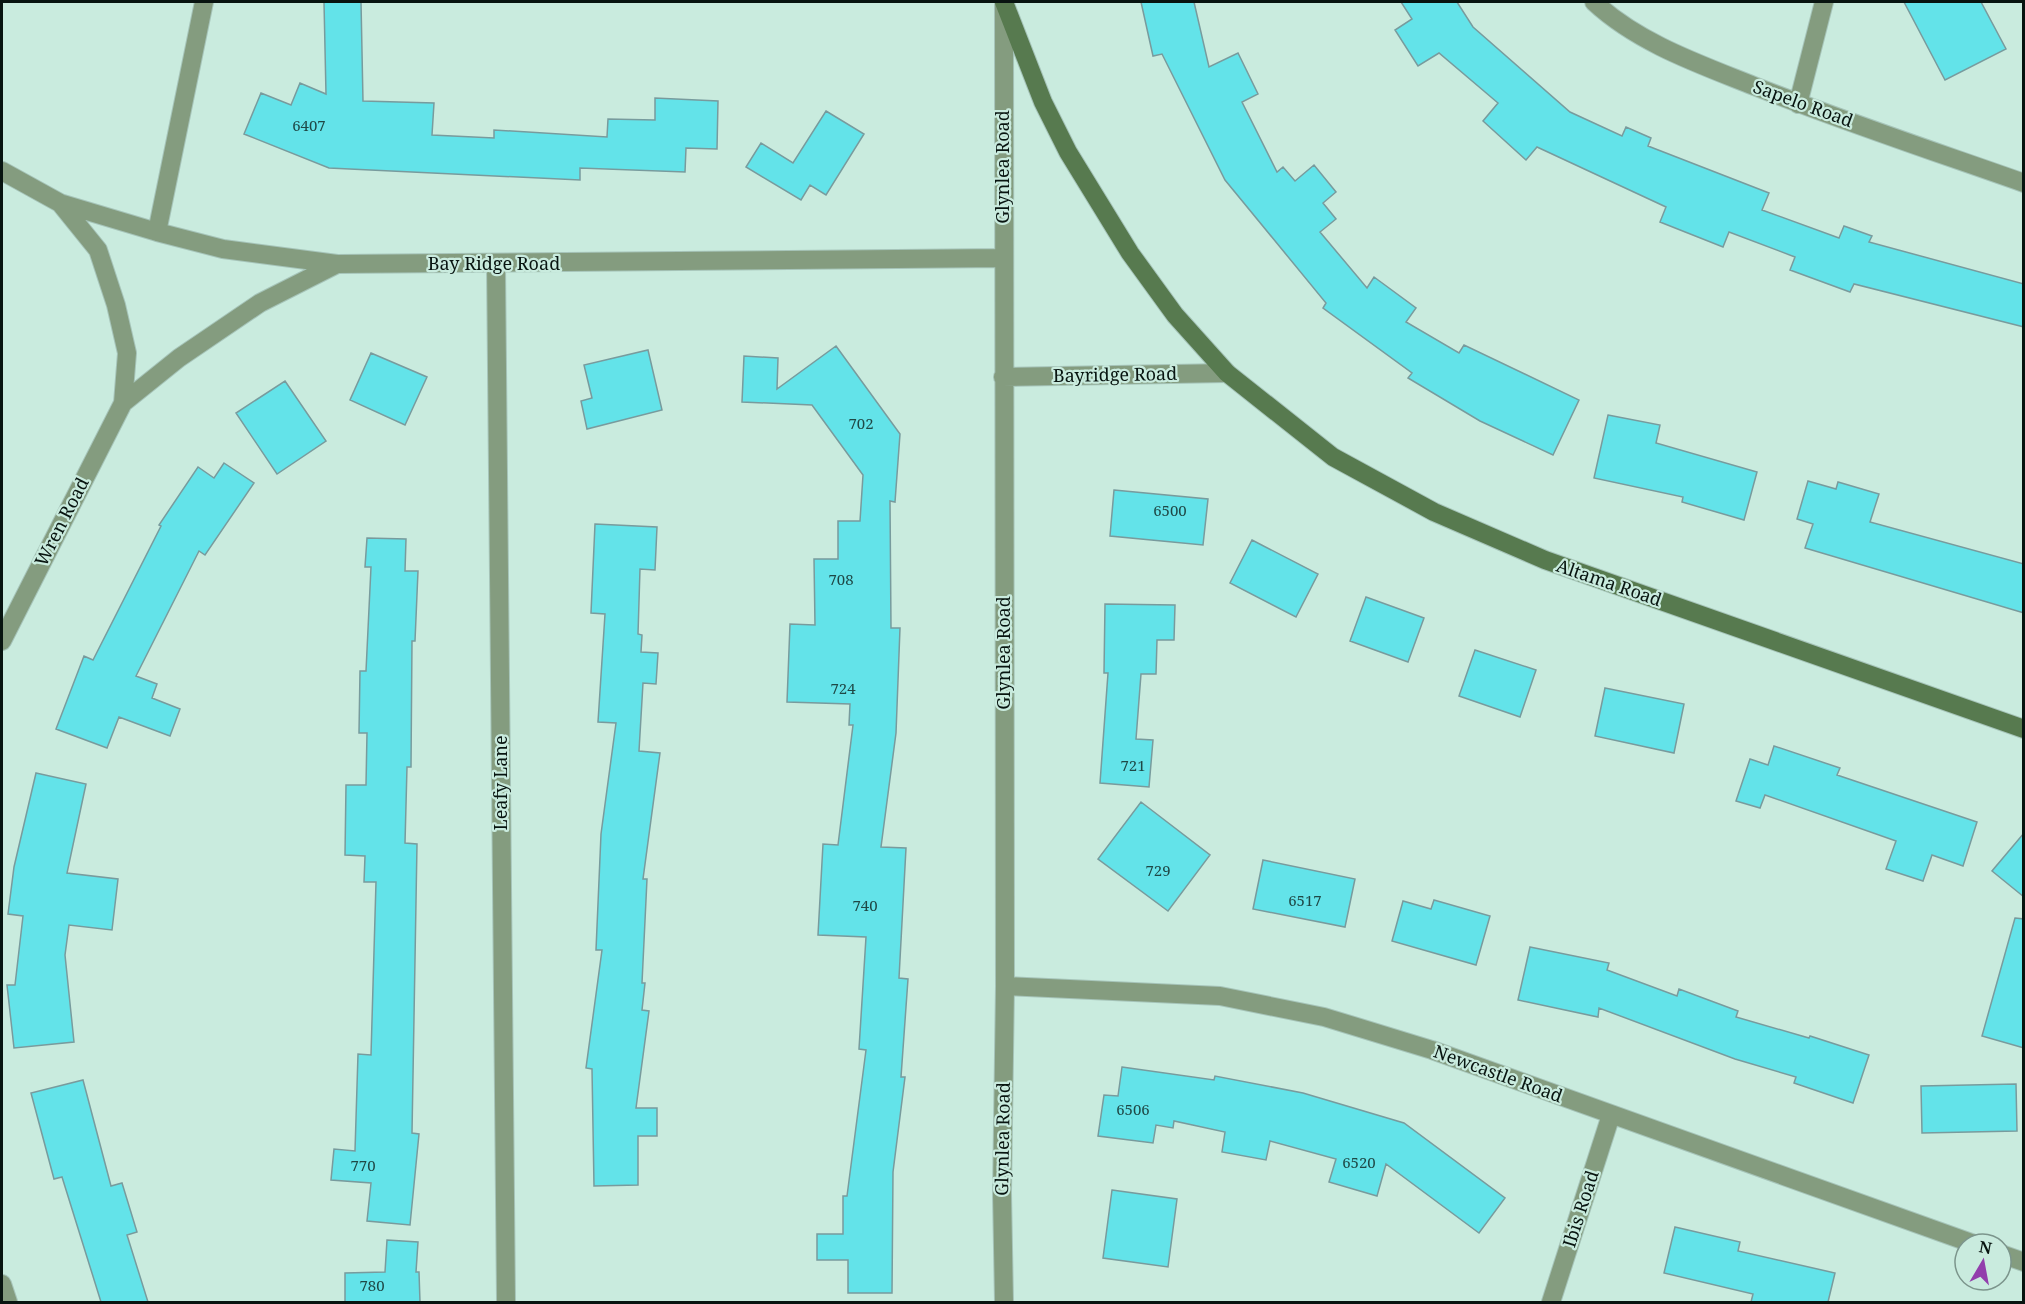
<svg xmlns="http://www.w3.org/2000/svg" width="2025" height="1304" viewBox="0 0 2025 1304" font-family="'Noto Serif',serif">
	<style>
		.building { fill: #63e3e9; stroke: #789b9d; stroke-width: 1.5 }
		.lines { fill: none; stroke-linecap: round; stroke-linejoin: round }
		.street-casing { stroke: #a6c4b9; stroke-width: 20 }
		.secondary-casing { stroke: #a6c4b9; stroke-width: 20 }
		.street { stroke: #849c7f; stroke-width: 18 }
		.secondary { stroke: #577a4f; stroke-width: 18 }
		.labels { text-anchor: middle; stroke-width: 4.5; stroke-linejoin: round; paint-order: stroke }
		.number-label { font-size: 15px; fill: #1f4846 }
		.street-label { font-size: 18px; fill: #081410; stroke: #c9ebde }
	</style>
	<rect width="100%" height="100%" fill="#c9ebde"/>
	<path class="building" d="M 324,2 L 361,2 L 363,101 L 434,103 L 432,135 L 494,138 L 494,130 L 607,137 L 608,119 L 655,120 L 655,98 L 718,101 L 717,149 L 686,148 L 685,172 L 580,168 L 580,180 L 329,168 L 244,134 L 261,93 L 291,105 L 300,83 L 326,94 Z
		M 1141,2 L 1194,2 L 1209,67 L 1238,53 L 1258,94 L 1242,102 L 1277,172 L 1283,167 L 1295,181 L 1314,165 L 1336,192 L 1323,203 L 1336,219 L 1320,232 L 1367,288 L 1374,277 L 1416,308 L 1406,322 L 1459,353 L 1464,345 L 1579,400 L 1553,455 L 1480,421 L 1408,378 L 1412,373 L 1323,308 L 1326,303 L 1225,180 L 1162,54 L 1153,56 Z
		M 1401,2 L 1457,2 L 1473,27 L 1570,112 L 1622,136 L 1626,127 L 1651,138 L 1648,146 L 1769,193 L 1762,210 L 1839,238 L 1844,226 L 1872,236 L 1869,242 L 2024,284 L 2024,327 L 1854,284 L 1850,292 L 1790,270 L 1795,257 L 1729,232 L 1723,247 L 1660,222 L 1666,207 L 1537,147 L 1526,160 L 1483,121 L 1498,103 L 1439,53 L 1418,66 L 1395,30 L 1412,19 Z
		M 1904,2 L 1981,2 L 2006,49 L 1945,80 Z
		M 826,111 L 864,134 L 826,195 L 810,185 L 801,200 L 746,167 L 761,143 L 793,163 Z
		M 836,346 L 900,434 L 895,502 L 890,501 L 891,628 L 900,628 L 896,733 L 881,847 L 906,848 L 899,978 L 908,979 L 901,1077 L 905,1077 L 893,1172 L 892,1293 L 848,1293 L 848,1260 L 817,1260 L 817,1234 L 843,1234 L 843,1196 L 847,1196 L 866,1050 L 859,1049 L 866,937 L 818,935 L 823,844 L 838,845 L 853,725 L 849,725 L 850,704 L 787,702 L 790,624 L 815,625 L 814,559 L 838,559 L 838,521 L 860,521 L 863,475 L 812,405 L 742,402 L 744,356 L 778,358 L 777,389 Z
		M 648,350 L 662,410 L 587,429 L 581,401 L 592,398 L 584,365 Z
		M 371,353 L 427,377 L 405,425 L 350,400 Z
		M 285,381 L 326,441 L 277,474 L 236,413 Z
		M 1608,415 L 1660,425 L 1656,443 L 1757,472 L 1744,520 L 1682,502 L 1683,497 L 1594,478 Z
		M 224,463 L 254,483 L 205,555 L 199,551 L 136,676 L 157,684 L 152,698 L 180,709 L 170,736 L 119,717 L 107,748 L 56,729 L 84,656 L 93,660 L 161,526 L 159,525 L 198,467 L 214,478 Z
		M 1808,481 L 1836,489 L 1838,482 L 1879,494 L 1870,522 L 2024,564 L 2024,613 L 1805,548 L 1813,524 L 1797,519 Z
		M 1114,490 L 1208,499 L 1203,545 L 1110,536 Z
		M 595,524 L 657,527 L 655,570 L 640,569 L 638,634 L 642,635 L 641,652 L 658,653 L 656,684 L 643,683 L 639,751 L 660,753 L 643,879 L 647,879 L 642,983 L 645,983 L 642,1010 L 649,1011 L 636,1108 L 657,1108 L 657,1136 L 638,1136 L 638,1185 L 594,1186 L 592,1069 L 586,1068 L 602,950 L 596,950 L 601,834 L 616,723 L 598,722 L 605,614 L 591,613 Z
		M 367,538 L 406,539 L 405,571 L 418,571 L 415,641 L 412,641 L 411,767 L 407,767 L 405,843 L 417,844 L 412,1133 L 419,1134 L 410,1225 L 367,1221 L 371,1183 L 331,1180 L 334,1149 L 355,1151 L 358,1054 L 371,1055 L 376,882 L 364,882 L 365,856 L 345,855 L 346,785 L 366,785 L 367,733 L 359,733 L 360,671 L 366,671 L 371,567 L 365,567 Z
		M 1252,540 L 1318,574 L 1296,617 L 1230,583 Z
		M 1366,597 L 1424,618 L 1408,662 L 1350,641 Z
		M 1105,604 L 1175,605 L 1174,640 L 1157,640 L 1156,674 L 1141,674 L 1136,739 L 1153,740 L 1149,787 L 1100,783 L 1108,673 L 1104,673 Z
		M 1475,650 L 1536,670 L 1520,717 L 1459,696 Z
		M 1605,688 L 1684,704 L 1674,753 L 1595,736 Z
		M 1774,746 L 1840,768 L 1837,775 L 1977,822 L 1963,866 L 1932,855 L 1923,881 L 1886,869 L 1896,841 L 1765,795 L 1760,808 L 1736,801 L 1750,759 L 1768,765 Z
		M 36,773 L 86,784 L 67,873 L 118,879 L 112,930 L 69,925 L 65,955 L 74,1042 L 14,1048 L 7,985 L 15,985 L 23,916 L 8,914 L 14,867 Z
		M 1141,802 L 1210,855 L 1168,911 L 1098,859 Z
		M 2024,833 L 2024,897 L 1992,871 Z
		M 1263,860 L 1355,879 L 1345,927 L 1253,909 Z
		M 1434,900 L 1490,916 L 1476,965 L 1392,941 L 1403,901 L 1431,909 Z
		M 2015,918 L 2024,919 L 2024,1048 L 1982,1036 Z
		M 1530,947 L 1609,963 L 1607,970 L 1677,996 L 1679,989 L 1738,1011 L 1736,1017 L 1809,1038 L 1810,1036 L 1869,1055 L 1853,1103 L 1794,1083 L 1796,1077 L 1735,1059 L 1599,1008 L 1598,1017 L 1518,1000 Z
		M 1122,1067 L 1214,1080 L 1215,1076 L 1303,1093 L 1404,1123 L 1505,1198 L 1479,1233 L 1386,1164 L 1377,1196 L 1329,1182 L 1336,1159 L 1270,1141 L 1266,1160 L 1222,1152 L 1225,1132 L 1174,1121 L 1173,1128 L 1156,1125 L 1153,1143 L 1098,1136 L 1104,1095 L 1118,1096 Z
		M 83,1080 L 111,1186 L 122,1183 L 137,1232 L 127,1235 L 148,1302 L 101,1302 L 62,1177 L 54,1179 L 31,1093 Z
		M 2016,1084 L 2017,1131 L 1922,1133 L 1921,1086 Z
		M 1112,1190 L 1177,1199 L 1168,1267 L 1103,1258 Z
		M 1675,1227 L 1740,1242 L 1738,1251 L 1835,1273 L 1828,1302 L 1751,1302 L 1753,1294 L 1664,1273 Z
		M 387,1240 L 418,1242 L 416,1272 L 419,1272 L 420,1302 L 345,1302 L 345,1273 L 385,1272 Z"/>
	<g class="lines">
		<defs>
			<path id="street" d="M 1594,2 C 1638,43 1699,64 1754,86 C 1843,121 1933,151 2024,183
				M 1798,104 L 1824,2
				M 2,171 L 60,203 L 157,232 L 223,249 L 337,264 L 1003,258
				M 157,232 L 204,2
				M 496,264 L 506,1302
				M 1003,377 L 1227,373
				M 123,403 L 179,358 L 260,303 L 337,264
				M 2,641 L 123,403 L 127,353 L 116,305 L 98,250 L 60,203
				M 1005,986 L 1220,996 L 1324,1017 L 1432,1050 L 1974,1244
				M 2001,1254 L 2024,1262
				M 2,1284 L 8,1302
				M 1004,1302 L 1002,1193 L 1005,986 L 1004,5
				M 1551,1302 L 1611,1115"/>
			<path id="secondary" d="M 1004,2 L 1043,102 L 1068,152 L 1130,253 L 1175,315 L 1227,373 L 1333,457 L 1434,512 L 1545,560 L 2024,729"/>
		</defs>
		<use href="#street" class="street-casing"/>
		<use href="#secondary" class="secondary-casing"/>
		<use href="#street" class="street"/>
		<use href="#secondary" class="secondary"/>
	</g>
	<g class="labels">
		<g class="number-label">
			<text x="309" y="131">6407</text>
			<text x="861" y="429">702</text>
			<text x="1170" y="516">6500</text>
			<text x="841" y="585">708</text>
			<text x="843" y="694">724</text>
			<text x="1133" y="771">721</text>
			<text x="1158" y="876">729</text>
			<text x="1305" y="906">6517</text>
			<text x="865" y="911">740</text>
			<text x="1133" y="1115">6506</text>
			<text x="1359" y="1168">6520</text>
			<text x="363" y="1171">770</text>
			<text x="372" y="1291">780</text>
		</g>
		<g class="street-label">
			<text transform="translate(1803 104) rotate(20)" y="6">Sapelo Road</text>
			<text transform="translate(1003 167) rotate(-90)" y="6">Glynlea Road</text>
			<text x="494" y="270">Bay Ridge Road</text>
			<text transform="translate(1115 375) rotate(-1)" y="6">Bayridge Road</text>
			<text transform="translate(62 522) rotate(-63)" y="6">Wren Road</text>
			<text transform="translate(1609 583) rotate(19)" y="6">Altama Road</text>
			<text transform="translate(1004 653) rotate(-90)" y="6">Glynlea Road</text>
			<text transform="translate(501 783) rotate(-90)" y="6">Leafy Lane</text>
			<text transform="translate(1498 1074) rotate(20)" y="6">Newcastle Road</text>
			<text transform="translate(1003 1139) rotate(-89)" y="6">Glynlea Road</text>
			<text transform="translate(1581 1209) rotate(-72)" y="6">Ibis Road</text>
		</g>
	</g>
	<rect width="2025" height="1304" fill="none" stroke="#081410" stroke-width="6"/>
	<g transform="translate(1983 1262) rotate(10)"><circle r="28" fill="#c9ebde" stroke="#7c958c" stroke-width="1.5"/>
	<path d="M0-4.5L10 22L0 15L-10 22Z" fill="#923eac"/>
	<text y="-9" font-size="16" font-weight="bold" text-anchor="middle" fill="#081410">N</text>
	</g>
</svg>
